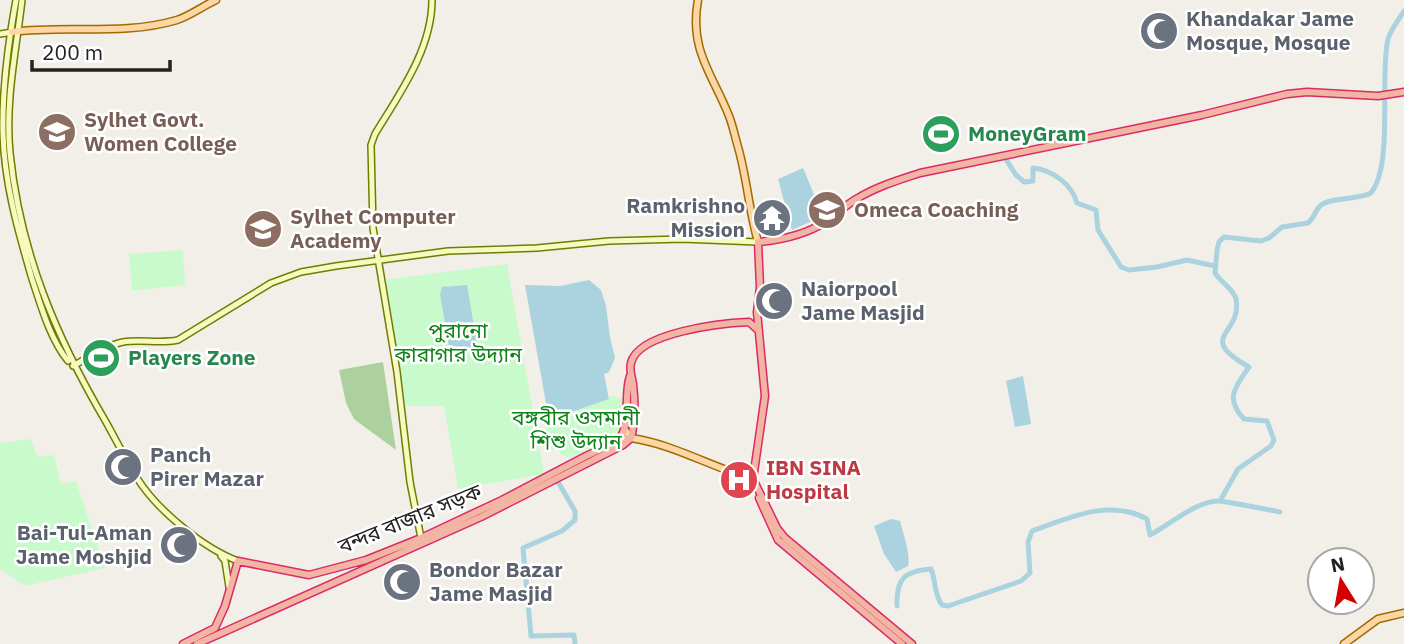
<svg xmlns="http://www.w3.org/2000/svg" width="1404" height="644" viewBox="0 0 1404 644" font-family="'IBM Plex Sans','Noto Sans Bengali',sans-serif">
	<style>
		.forest { fill: #add19e }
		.park { fill: #c8facc }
		.water { fill: #aad3df }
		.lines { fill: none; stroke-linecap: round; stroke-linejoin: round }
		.canal { stroke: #aad3df; stroke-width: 5 }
		.secondary-casing { stroke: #707d05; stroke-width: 8 }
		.primary-casing { stroke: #a06b00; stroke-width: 9 }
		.trunk-casing { stroke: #dc2a67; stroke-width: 9 }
		.secondary { stroke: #f7fabf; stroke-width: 5 }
		.primary { stroke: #fcd6a4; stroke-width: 6 }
		.trunk { stroke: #f2b4a3; stroke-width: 6 }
		.labels { text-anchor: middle; stroke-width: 5; stroke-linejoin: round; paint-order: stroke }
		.worship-label { font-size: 21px; font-weight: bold; fill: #5b616d; stroke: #fff; text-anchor: start }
		.education-label { font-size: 21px; font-weight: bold; fill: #785e54; stroke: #fff; text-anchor: start }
		.leisure-label { font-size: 21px; font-weight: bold; fill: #27864d; stroke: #fff; text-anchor: start }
		.park-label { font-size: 21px; fill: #0c8416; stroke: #fff }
		.health-label { font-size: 21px; font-weight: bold; fill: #be3a42; stroke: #fff; text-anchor: start }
		.street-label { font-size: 21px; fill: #222; stroke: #fff }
	</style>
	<rect width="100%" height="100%" fill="#f2efe9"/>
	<path class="forest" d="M 383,362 L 396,450 L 354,419 L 346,403 L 339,370 Z"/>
	<path class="park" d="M 183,250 L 185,285 L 132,291 L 129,254 Z
		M 507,264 L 544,474 L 458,489 L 444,406 L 406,406 L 384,280 Z
		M 613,396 L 624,399 L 621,433 L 596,446 L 568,458 L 555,449 L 548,451 L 545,421 L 560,411 Z
		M 31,439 L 37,457 L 54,455 L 61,484 L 76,481 L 105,568 L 25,586 L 0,569 L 0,443 Z"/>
	<path class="water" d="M 803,168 L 823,216 L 792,230 L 778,179 Z
		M 589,280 L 601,290 L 606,306 L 610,337 L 615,358 L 609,372 L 604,374 L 609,399 L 551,419 L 547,409 L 525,285 L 560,286 Z
		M 467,285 L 478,350 L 450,353 L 440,294 L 442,287 Z
		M 1023,376 L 1031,424 L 1015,427 L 1006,381 Z
		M 891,519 L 900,521 C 903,533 911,555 908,566 L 896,572 L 884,554 L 874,526 Z"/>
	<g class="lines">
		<path class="canal" d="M 1007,161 L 1016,175 L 1024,182 L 1033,181 L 1033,168 C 1052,170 1072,184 1077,203 L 1096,210 L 1098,230 L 1121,267 L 1129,270 L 1157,267 L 1187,260 L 1215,266
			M 558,482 L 575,511 L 575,520 L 562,531 L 523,548 L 531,636 L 574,635 L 575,644
			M 1220,501 L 1238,469 L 1271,446 L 1274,440 L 1267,421 L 1244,419 C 1224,398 1236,386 1249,367 C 1194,336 1243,335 1236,299 C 1233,288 1221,283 1215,273 L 1217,250 L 1219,242 L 1224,237 L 1261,241 L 1269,238 L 1282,227 L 1308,223 C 1314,218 1316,209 1321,205 C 1331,197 1358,200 1371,193 C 1394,163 1379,79 1388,39 C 1391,29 1399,19 1404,11
			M 897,606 C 896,578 905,571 931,569 C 936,580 934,595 942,605 L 948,606 L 1021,581 L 1030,573 L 1028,542 L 1032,531 C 1068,518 1110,498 1147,519 L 1150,535 C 1168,526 1199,499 1220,501 C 1239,504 1260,508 1280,512"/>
		<defs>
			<path id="secondary" d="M 16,0 C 8,44 2,88 3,133 C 4,182 18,231 32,279 C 41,306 50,339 68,361
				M 22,0 C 16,52 5,101 10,153 C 20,252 56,337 106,422 C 116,440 126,460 137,478 C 157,510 203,548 238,561
				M 0,34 L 12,32
				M 73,366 C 89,357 105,346 123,342 C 141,339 160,344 178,340 L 271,283 L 301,272 L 336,266 L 448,251 L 537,248 L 609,241 L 682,239 L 758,242
				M 421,538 L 410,482 L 397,372 L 373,228 L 371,145 L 375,134 C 400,93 432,49 432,0
				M 221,556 L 225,561 L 229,587"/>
			<path id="primary" d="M 698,0 C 689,50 712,73 729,116 C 733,126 735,137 738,147 C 747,178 749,211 758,242
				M 12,32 C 67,25 123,36 177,20 C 190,16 203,6 216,0
				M 625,430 L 631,438 C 673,444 711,467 753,479
				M 1344,644 L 1378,619 L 1404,613"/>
			<path id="trunk" d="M 631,438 C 635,422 635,401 633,384 C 632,377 629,370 631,363 C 638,332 723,323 749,322 L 759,331
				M 619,440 C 632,421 623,397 630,376
				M 759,498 L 778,540 L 902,644
				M 183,644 L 215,628 L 225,606 L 238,561 L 309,575 L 366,560 L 421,538 L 502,500 L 586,456 L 618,441 L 631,438
				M 197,644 L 481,517 L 623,445 L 629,440
				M 912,644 L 785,538 L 777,528 L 753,479 L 765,396 L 757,312 L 760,287 L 758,242 C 782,240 807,234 827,221 C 838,213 847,204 858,198 C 878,186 899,180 920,173 L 1202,115 L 1287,94 L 1307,92 L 1378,96 L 1404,92"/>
		</defs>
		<use href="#secondary" class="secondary-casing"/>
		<use href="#primary" class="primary-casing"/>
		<use href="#trunk" class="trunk-casing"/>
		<use href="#secondary" class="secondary"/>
		<use href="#primary" class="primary"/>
		<use href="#trunk" class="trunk"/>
	</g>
	<defs>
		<symbol id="mosque-disc" viewBox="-11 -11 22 22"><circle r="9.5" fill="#6b7280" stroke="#fff"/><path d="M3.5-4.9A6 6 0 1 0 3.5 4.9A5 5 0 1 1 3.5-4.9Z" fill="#fff"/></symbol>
		<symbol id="university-disc" viewBox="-11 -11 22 22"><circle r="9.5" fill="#8d6e63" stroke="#fff"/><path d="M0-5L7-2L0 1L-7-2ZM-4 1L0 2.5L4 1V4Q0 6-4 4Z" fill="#fff"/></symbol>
		<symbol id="stadium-disc" viewBox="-11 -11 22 22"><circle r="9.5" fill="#2e9e5b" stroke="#fff"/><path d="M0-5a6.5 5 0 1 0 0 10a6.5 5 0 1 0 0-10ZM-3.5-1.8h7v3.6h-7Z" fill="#fff"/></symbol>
		<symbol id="temple-disc" viewBox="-11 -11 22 22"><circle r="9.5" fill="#6b7280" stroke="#fff"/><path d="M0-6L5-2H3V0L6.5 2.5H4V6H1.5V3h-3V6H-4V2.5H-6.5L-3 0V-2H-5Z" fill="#fff"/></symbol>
		<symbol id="hospital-disc" viewBox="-11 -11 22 22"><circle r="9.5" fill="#e0444e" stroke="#fff"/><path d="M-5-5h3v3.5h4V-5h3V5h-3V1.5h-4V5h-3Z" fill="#fff"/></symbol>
	</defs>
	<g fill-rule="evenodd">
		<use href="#mosque-disc" x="1137" y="9" width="44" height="44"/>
		<use href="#university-disc" x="35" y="110" width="44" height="44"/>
		<use href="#stadium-disc" x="919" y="112" width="44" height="44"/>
		<use href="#university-disc" x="805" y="188" width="44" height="44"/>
		<use href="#temple-disc" x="750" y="196" width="44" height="44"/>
		<use href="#university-disc" x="241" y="207" width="44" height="44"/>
		<use href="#mosque-disc" x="752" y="279" width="44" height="44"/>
		<use href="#stadium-disc" x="79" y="336" width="44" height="44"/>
		<use href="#mosque-disc" x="101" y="445" width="44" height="44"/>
		<use href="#hospital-disc" x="717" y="458" width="44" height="44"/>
		<use href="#mosque-disc" x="157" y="523" width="44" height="44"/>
		<use href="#mosque-disc" x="380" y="560" width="44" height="44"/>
	</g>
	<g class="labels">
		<g class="worship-label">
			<text x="1186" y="26">Khandakar Jame<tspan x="1186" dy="24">Mosque, Mosque</tspan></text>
			<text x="745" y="213" text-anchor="end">Ramkrishno<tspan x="745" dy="24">Mission</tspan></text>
			<text x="801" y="296">Naiorpool<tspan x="801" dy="24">Jame Masjid</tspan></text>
			<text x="150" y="462">Panch<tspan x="150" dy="24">Pirer Mazar</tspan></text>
			<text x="152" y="540" text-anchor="end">Bai-Tul-Aman<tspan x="152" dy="24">Jame Moshjid</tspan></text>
			<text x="429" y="577">Bondor Bazar<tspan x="429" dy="24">Jame Masjid</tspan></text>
		</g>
		<g class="education-label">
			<text x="84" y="127">Sylhet Govt.<tspan x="84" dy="24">Women College</tspan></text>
			<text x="854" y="217">Omeca Coaching</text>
			<text x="290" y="224">Sylhet Computer<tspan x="290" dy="24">Academy</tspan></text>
		</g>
		<g class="leisure-label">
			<text x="968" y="141">MoneyGram</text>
			<text x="128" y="365">Players Zone</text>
		</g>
		<g class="park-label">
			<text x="458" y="338">পুরানো<tspan x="458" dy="24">কারাগার উদ্যান</tspan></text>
			<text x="576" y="425">বঙ্গবীর ওসমানী<tspan x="576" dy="24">শিশু উদ্যান</tspan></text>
		</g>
		<g class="health-label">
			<text x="766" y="475">IBN SINA<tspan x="766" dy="24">Hospital</tspan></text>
		</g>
		<g class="street-label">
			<text transform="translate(410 519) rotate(-22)" y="7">বন্দর বাজার সড়ক</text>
		</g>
	</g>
	<g transform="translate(1341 581) rotate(349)"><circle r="33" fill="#ffffff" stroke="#a7a7a7" stroke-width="2"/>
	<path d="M0-5L12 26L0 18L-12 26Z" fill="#d40000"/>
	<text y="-10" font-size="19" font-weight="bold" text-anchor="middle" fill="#222222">N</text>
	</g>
	<path d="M32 60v10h138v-10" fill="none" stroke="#222222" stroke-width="3.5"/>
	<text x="42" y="60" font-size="21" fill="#222222" stroke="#ffffff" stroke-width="5" paint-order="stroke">200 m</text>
</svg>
